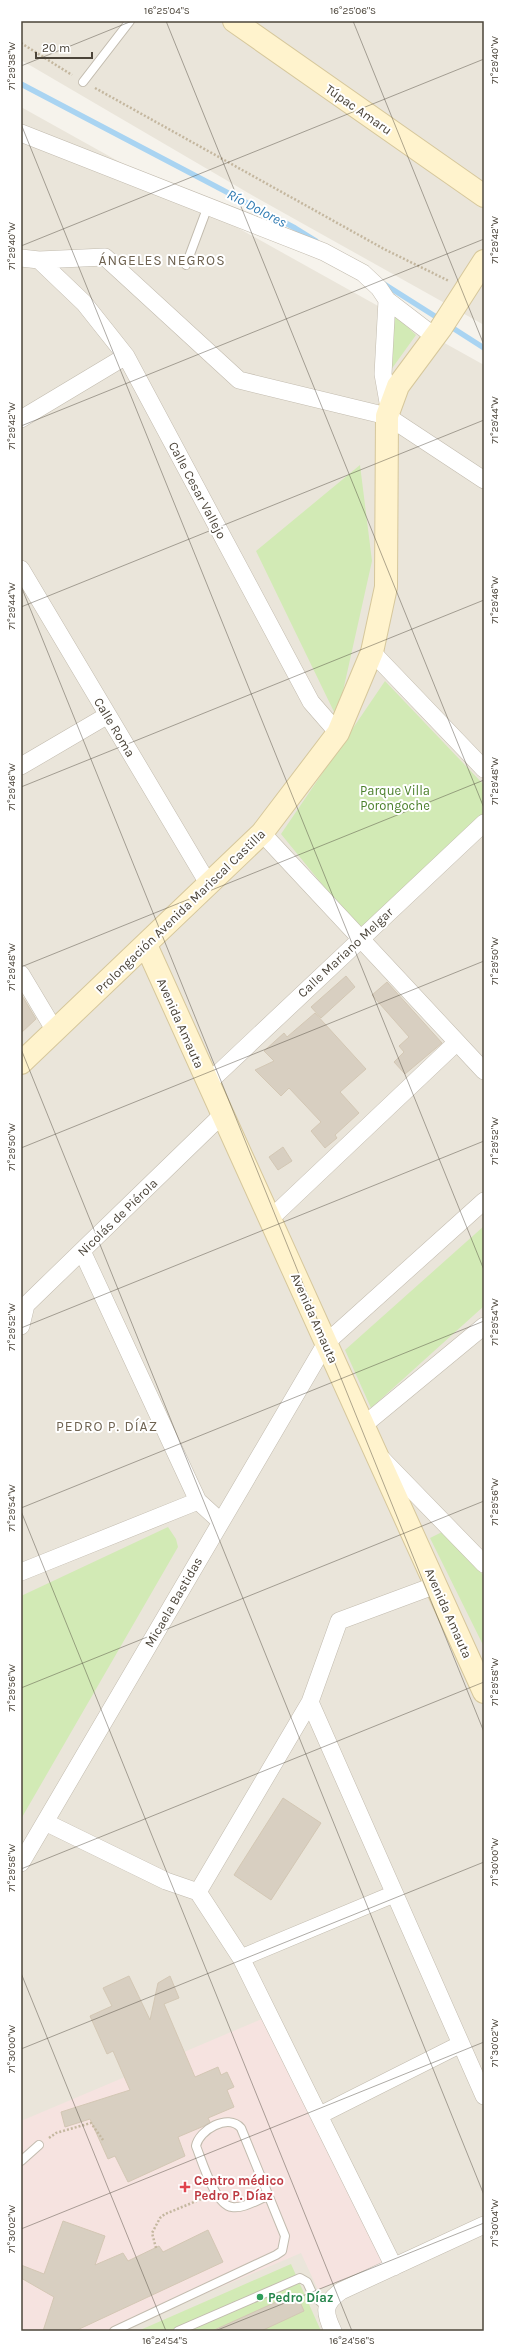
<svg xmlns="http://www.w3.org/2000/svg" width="505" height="2352" viewBox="0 0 505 2352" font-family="Karla,sans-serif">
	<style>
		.residential { fill: #eae5da }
		.medical { fill: #f6e3e0 }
		.green { fill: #d2eab5 }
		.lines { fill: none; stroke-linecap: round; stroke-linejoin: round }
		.stream { stroke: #a9d4f2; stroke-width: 5.5 }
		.building { fill: #d8cfc1; stroke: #d3c7b4 }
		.lane-casing { stroke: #c2bbae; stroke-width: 10 }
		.street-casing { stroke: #c2bbae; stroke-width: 18 }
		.secondary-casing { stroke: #d6c79b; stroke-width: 24 }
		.path { stroke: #c4b79f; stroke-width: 2.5; stroke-dasharray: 2 2; stroke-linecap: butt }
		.lane { stroke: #fff; stroke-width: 8 }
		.street { stroke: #fff; stroke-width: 17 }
		.secondary { stroke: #fff3cd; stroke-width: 22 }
		.ticks { fill: none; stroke: #4b4439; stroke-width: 1; stroke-opacity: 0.45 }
		.health-dot { fill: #e0444e; stroke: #fff; stroke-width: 1.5 }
		.leisure-dot { fill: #2e9e5b; stroke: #fff; stroke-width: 1.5 }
		.labels { text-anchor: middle; stroke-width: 4; stroke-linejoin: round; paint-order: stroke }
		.street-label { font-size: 13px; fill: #4b4439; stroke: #fff }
		.park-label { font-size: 13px; fill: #4a7f2a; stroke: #fff }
		.health-label { font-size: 13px; font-weight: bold; fill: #be3a42; stroke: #fff; text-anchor: start }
		.leisure-label { font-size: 13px; font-weight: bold; fill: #27864d; stroke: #fff; text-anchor: start }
		.water-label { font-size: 14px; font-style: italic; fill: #2e7ab2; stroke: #fff }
		.neighbourhood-label { font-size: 14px; letter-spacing: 1px; fill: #6e6250; stroke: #fff }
		.neatline { fill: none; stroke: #4b4439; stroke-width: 1.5 }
		.ticks-label { font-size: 10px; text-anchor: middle; fill: #4b4439 }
	</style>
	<rect width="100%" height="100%" fill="#f6f3ec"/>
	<path class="residential" d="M 21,21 L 484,21 L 484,325 L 257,198 L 21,60 Z
		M 21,107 L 484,365 L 484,2331 L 21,2331 Z"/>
	<path class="medical" d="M 276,2013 L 382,2263 L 318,2290 L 301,2253 L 117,2331 L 21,2331 L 21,2121 Z"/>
	<path class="green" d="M 396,316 L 416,335 L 388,374 L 390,318 Z
		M 360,465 L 372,561 L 337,718 L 256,551 Z
		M 385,681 L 484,785 L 484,813 L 361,932 L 281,834 Z
		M 484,1226 L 484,1306 L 371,1408 L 345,1350 Z
		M 168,1527 L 176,1539 L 178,1547 L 21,1819 L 21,1596 Z
		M 444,1531 L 484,1576 L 484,1647 L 430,1538 Z
		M 291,2264 L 321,2331 L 138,2331 Z"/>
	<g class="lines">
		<path class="stream" d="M 21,84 L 295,228 L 316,241
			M 384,284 L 441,320
			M 448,325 L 484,348"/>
	</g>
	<path class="building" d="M 346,976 L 355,987 L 321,1018 L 311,1007 Z
		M 387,982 L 442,1043 L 405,1074 L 394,1062 L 404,1052 L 399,1046 L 409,1037 L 372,995 Z
		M 21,994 L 36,1019 L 21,1033 Z
		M 315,1013 L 366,1069 L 340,1092 L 359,1113 L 335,1135 L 337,1138 L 325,1148 L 311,1131 L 321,1122 L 289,1088 L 281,1096 L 255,1070 L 274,1061 L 264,1051 L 284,1033 L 287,1037 Z
		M 283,1147 L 292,1161 L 278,1170 L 269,1157 Z
		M 283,1798 L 321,1823 L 271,1900 L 234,1875 Z
		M 129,1976 L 150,2020 L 158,1983 L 170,1976 L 179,1998 L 164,2004 L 195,2077 L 218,2067 L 221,2075 L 227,2072 L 234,2087 L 227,2090 L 234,2107 L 208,2118 L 210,2122 L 204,2126 L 178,2137 L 185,2156 L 128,2182 L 115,2156 L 108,2159 L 90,2119 L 65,2127 L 61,2112 L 130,2090 L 113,2051 L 107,2054 L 90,2016 L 112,2006 L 103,1988 Z
		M 63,2221 L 105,2236 L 95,2265 L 123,2253 L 128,2261 L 159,2246 L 163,2252 L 208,2230 L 223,2262 L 75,2331 L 43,2331 L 54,2297 L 21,2278 L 21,2265 L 44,2274 Z
		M 296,2293 L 304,2311 L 261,2331 L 212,2331 Z"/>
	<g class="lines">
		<defs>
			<path id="lane" d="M 83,82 L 130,21
				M 186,265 L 208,206
				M 21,2161 L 39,2145
				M 114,2331 L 276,2255 L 282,2251 L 285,2236 L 241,2128 C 228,2113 199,2130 196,2146 C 202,2161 215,2205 232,2207 C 243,2209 257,2200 268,2196
				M 178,2331 L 300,2278 L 307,2282 L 313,2295 L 326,2307"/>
			<path id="street" d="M 21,133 L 324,252 L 363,273 L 379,288 L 387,300 L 434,336
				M 21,258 L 39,260 L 105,257 L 239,380 L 387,416 L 484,480
				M 39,260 L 84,303 L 126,356 L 311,702 L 338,733
				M 387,300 L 383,374 L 389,408
				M 21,419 L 126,356
				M 21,569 L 209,885
				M 372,652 L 484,769
				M 21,766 L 108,715
				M 262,833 L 484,1071
				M 21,974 L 55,1031
				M 208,1083 L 484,823
				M 270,1219 L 457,1042
				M 82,1251 L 198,1501 L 220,1521
				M 21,1326 L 26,1305 L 223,1114
				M 364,1425 L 484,1326
				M 382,1459 L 484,1564
				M 21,1572 L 198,1501
				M 310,1702 L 484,2096
				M 45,1822 L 166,1881 L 198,1892 L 310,1702 L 339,1621 L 436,1585
				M 21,1863 L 326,1343 L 484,1201
				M 198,1892 L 241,1958 L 394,2267
				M 241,1958 L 394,1894
				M 320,2115 L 461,2044
				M 333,2331 C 324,2312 323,2304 341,2291 L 484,2225"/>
			<path id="secondary" d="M 234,21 L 484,196
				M 146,945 L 484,1692
				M 21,1063 L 262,833 L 338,733 L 372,652 L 386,587 L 387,416 L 398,386 L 441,328 L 484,261"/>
		</defs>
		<use href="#lane" class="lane-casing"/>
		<use href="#street" class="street-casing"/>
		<use href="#secondary" class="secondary-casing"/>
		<path class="path" d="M 21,43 L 72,75
			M 95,88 L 384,249 L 449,281
			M 49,2138 L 56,2133 L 91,2123 L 103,2140
			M 156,2248 L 152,2233 L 160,2218 L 165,2214 L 204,2198"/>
		<use href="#lane" class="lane"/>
		<use href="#street" class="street"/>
		<use href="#secondary" class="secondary"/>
	</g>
	<path class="ticks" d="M 166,21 L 484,808M 353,21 L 484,345M 21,66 L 132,21M 21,124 L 484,1270M 21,246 L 484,59M 21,426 L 484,239M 21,586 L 484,1732M 21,607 L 484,420M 21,787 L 484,600M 21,967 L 484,780M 21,1049 L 484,2195M 21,1148 L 484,961M 21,1328 L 484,1141M 21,1508 L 484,1321M 21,1511 L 352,2331M 21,1688 L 484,1501M 21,1869 L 484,1682M 21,1973 L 166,2331M 21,2049 L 484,1862M 21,2229 L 484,2042M 215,2331 L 484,2223"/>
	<path class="health-dot" d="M183 2181h4v4h4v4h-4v4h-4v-4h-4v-4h4z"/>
	<circle class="leisure-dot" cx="260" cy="2297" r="4"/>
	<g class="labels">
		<g class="street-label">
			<text transform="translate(359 109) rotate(35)" y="5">Túpac Amaru</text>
			<text transform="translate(198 490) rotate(62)" y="5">Calle Cesar Vallejo</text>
			<text transform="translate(115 727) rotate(59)" y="5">Calle Roma</text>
			<text transform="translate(180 911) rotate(-44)" y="5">Prolongación Avenida Mariscal Castilla</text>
			<text transform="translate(345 952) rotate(-43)" y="5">Calle Mariano Melgar</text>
			<text transform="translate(181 1023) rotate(66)" y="5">Avenida Amauta</text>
			<text transform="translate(117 1217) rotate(-44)" y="5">Nicolás de Piérola</text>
			<text transform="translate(315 1318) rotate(66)" y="5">Avenida Amauta</text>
			<text transform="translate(173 1602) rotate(-60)" y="5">Micaela Bastidas</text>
			<text transform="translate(449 1613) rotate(66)" y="5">Avenida Amauta</text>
		</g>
		<g class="park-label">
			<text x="395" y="795">Parque Villa<tspan x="395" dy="15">Porongoche</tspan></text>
		</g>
		<g class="health-label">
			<text x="194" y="2185">Centro médico<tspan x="194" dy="15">Pedro P. Díaz</tspan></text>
		</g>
		<g class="leisure-label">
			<text x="268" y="2302">Pedro Díaz</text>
		</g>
		<g class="water-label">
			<text transform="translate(257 208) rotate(28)" y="5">Río Dolores</text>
		</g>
		<g class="neighbourhood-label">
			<text x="162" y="265">ÁNGELES NEGROS</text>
			<text x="107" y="1431">PEDRO P. DÍAZ</text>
		</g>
	</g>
	<rect width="505" height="2352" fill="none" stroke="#ffffff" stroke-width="44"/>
	<path d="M36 52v6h56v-6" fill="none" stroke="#4b4439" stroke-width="2"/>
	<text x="42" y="52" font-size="12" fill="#4b4439" stroke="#ffffff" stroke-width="3" paint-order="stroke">20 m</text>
	<rect x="22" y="22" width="461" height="2308" class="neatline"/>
	<g class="ticks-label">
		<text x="167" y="14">16°25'04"S</text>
		<text x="353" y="14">16°25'06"S</text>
		<text transform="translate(494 60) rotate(-90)" y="4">71°29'40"W</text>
		<text transform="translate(11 66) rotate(-90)" y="4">71°29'38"W</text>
		<text transform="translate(494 240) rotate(-90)" y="4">71°29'42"W</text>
		<text transform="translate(11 246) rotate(-90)" y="4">71°29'40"W</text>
		<text transform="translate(494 420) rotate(-90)" y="4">71°29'44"W</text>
		<text transform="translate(11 426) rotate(-90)" y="4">71°29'42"W</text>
		<text transform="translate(494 600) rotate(-90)" y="4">71°29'46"W</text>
		<text transform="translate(11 606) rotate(-90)" y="4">71°29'44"W</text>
		<text transform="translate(494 781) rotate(-90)" y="4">71°29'48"W</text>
		<text transform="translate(11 787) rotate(-90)" y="4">71°29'46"W</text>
		<text transform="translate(494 961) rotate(-90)" y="4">71°29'50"W</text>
		<text transform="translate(11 967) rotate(-90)" y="4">71°29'48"W</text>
		<text transform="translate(494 1141) rotate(-90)" y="4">71°29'52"W</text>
		<text transform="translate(11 1147) rotate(-90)" y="4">71°29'50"W</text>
		<text transform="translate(494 1322) rotate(-90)" y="4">71°29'54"W</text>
		<text transform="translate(11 1327) rotate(-90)" y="4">71°29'52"W</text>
		<text transform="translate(494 1502) rotate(-90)" y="4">71°29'56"W</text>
		<text transform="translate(11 1508) rotate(-90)" y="4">71°29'54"W</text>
		<text transform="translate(494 1682) rotate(-90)" y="4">71°29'58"W</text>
		<text transform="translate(11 1688) rotate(-90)" y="4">71°29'56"W</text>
		<text transform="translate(494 1862) rotate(-90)" y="4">71°30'00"W</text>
		<text transform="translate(11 1868) rotate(-90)" y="4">71°29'58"W</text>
		<text transform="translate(494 2043) rotate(-90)" y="4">71°30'02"W</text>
		<text transform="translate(11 2049) rotate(-90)" y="4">71°30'00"W</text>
		<text transform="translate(494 2223) rotate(-90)" y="4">71°30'04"W</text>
		<text transform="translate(11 2229) rotate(-90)" y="4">71°30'02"W</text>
		<text x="165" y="2344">16°24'54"S</text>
		<text x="352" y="2344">16°24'56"S</text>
	</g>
</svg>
